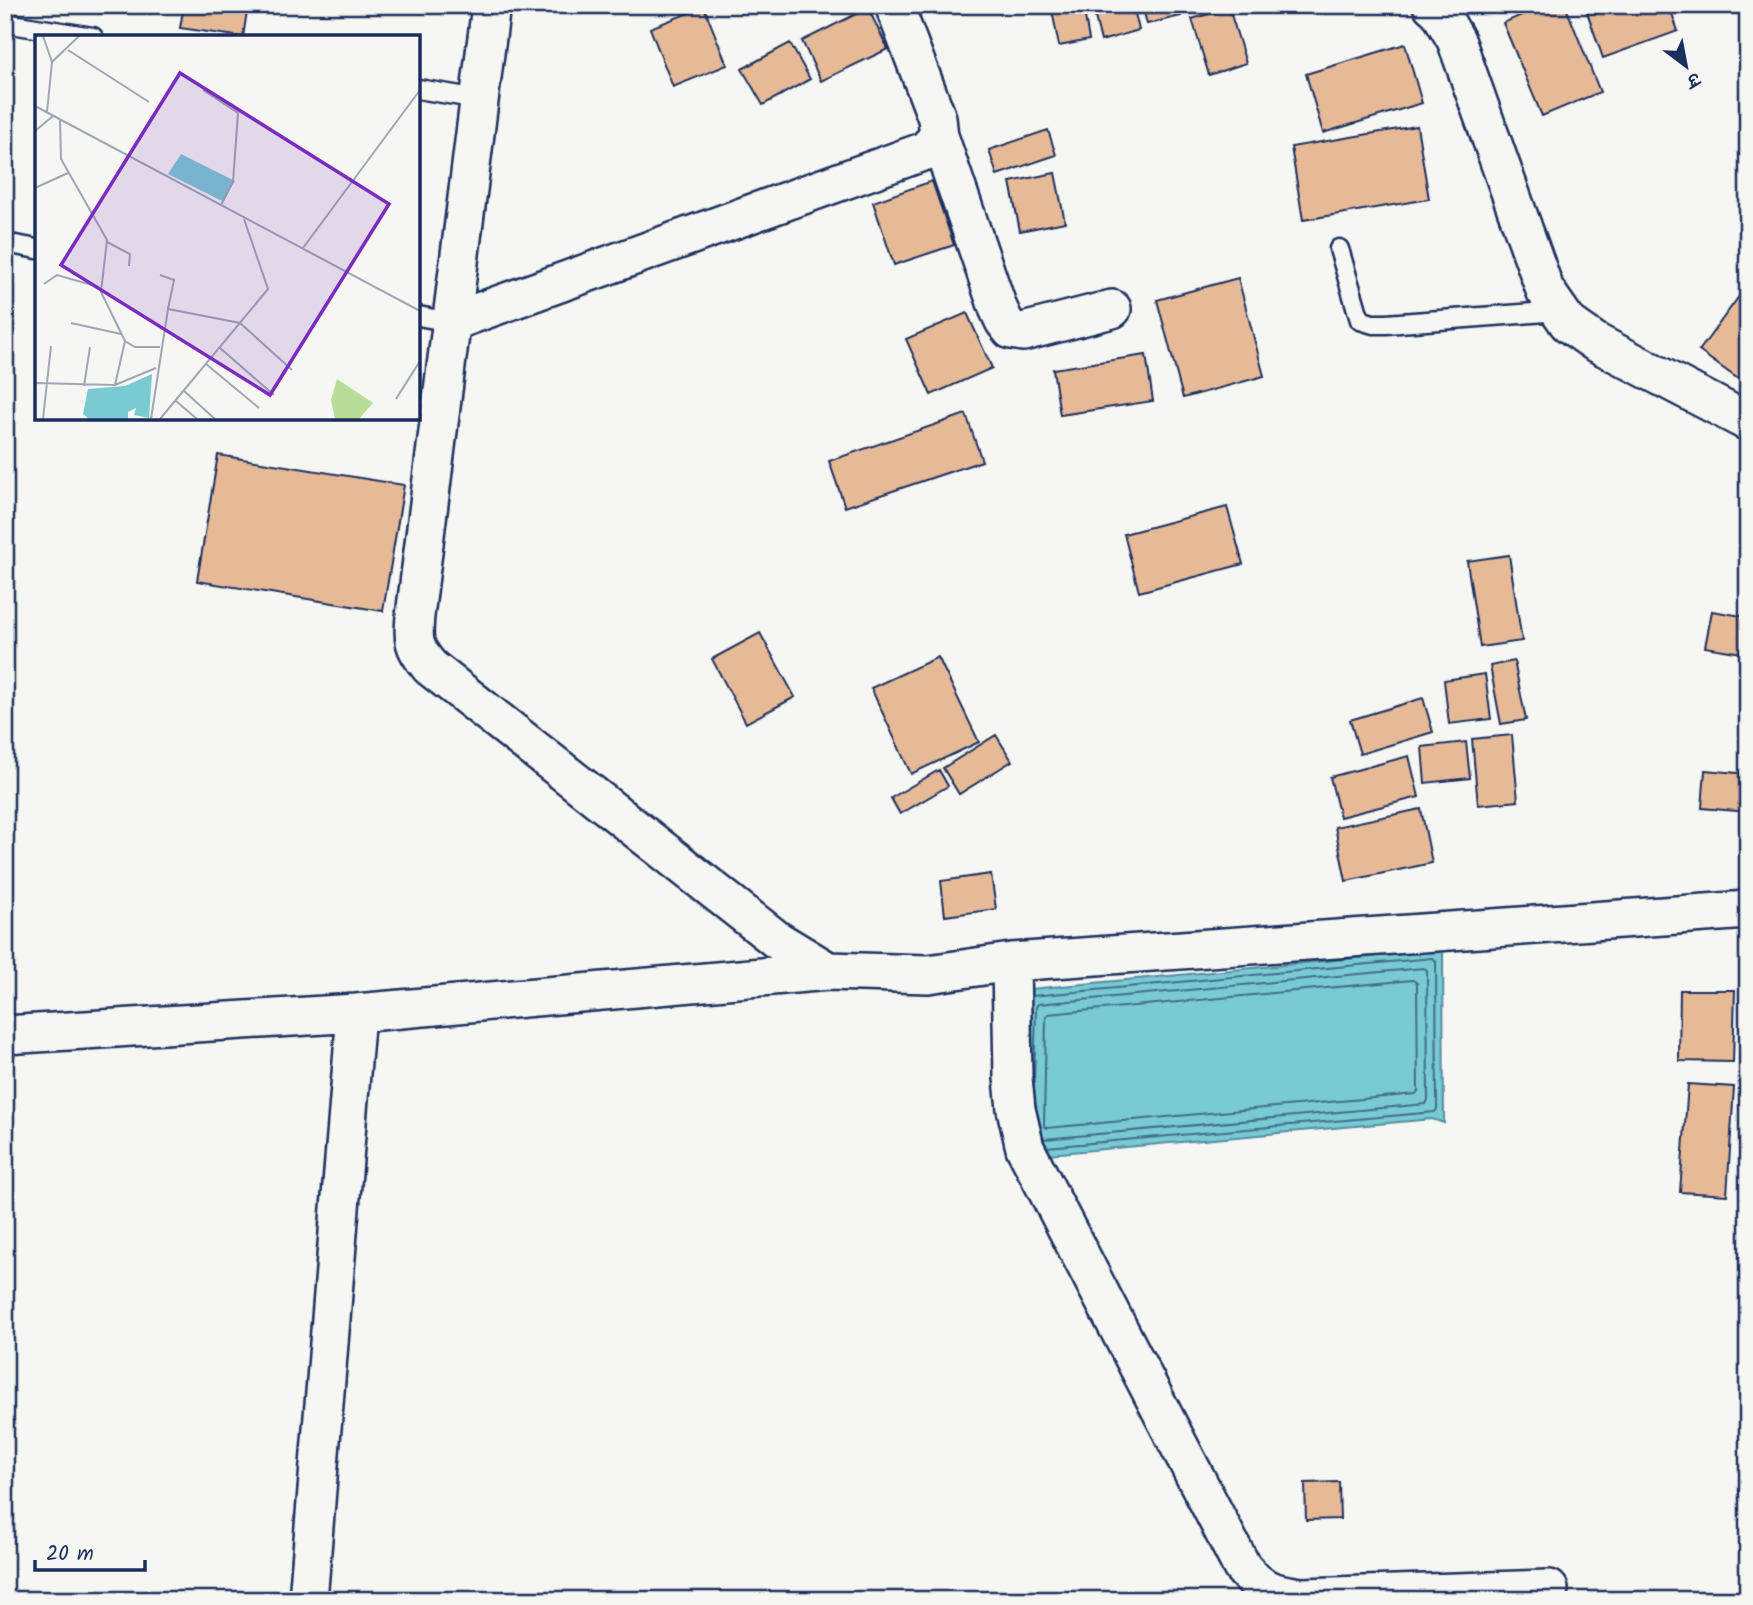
<svg xmlns="http://www.w3.org/2000/svg" width="1753" height="1605" viewBox="0 0 1753 1605" font-family="Kalam,'Playpen Sans Deva',sans-serif">
	<style>
		.water { fill: #79cad2; stroke: #538ca4; stroke-width: 2 }
		.lines { fill: none; stroke-linecap: round; stroke-linejoin: round }
		.shore { stroke: #416d8c; stroke-width: 2 }
		.building { fill: #e7ba97; stroke: #1b2f5e; stroke-width: 2 }
		.lane-casing { stroke: #1b2f5e; stroke-width: 23 }
		.street-casing { stroke: #1b2f5e; stroke-width: 42 }
		.lane { stroke: #f6f6f2; stroke-width: 18 }
		.street { stroke: #f6f6f2; stroke-width: 37 }
		.inset-road { fill: none; stroke: #9ea6b7; stroke-width: 2 }
		.view { fill: #7b2cbf; fill-opacity: 0.15; stroke: #7b2cbf; stroke-width: 3.5 }
		.inset-edge { fill: none; stroke: #1b2f5e; stroke-width: 3.5 }
	</style>
	<rect width="100%" height="100%" fill="#f6f6f2"/>
	<filter id="ink" filterUnits="userSpaceOnUse"><feTurbulence type="fractalNoise" baseFrequency=".0143" numOctaves="2"/><feDisplacementMap in="SourceGraphic" scale="14" xChannelSelector="R" yChannelSelector="G"/><feConvolveMatrix kernelMatrix="1 2 1 2 8 2 1 2 1" color-interpolation-filters="sRGB"/></filter>
	<g filter="url(#ink)">
		<path class="water" d="M 1443,950 L 1444,1123 L 1432,1119 L 1017,1157 L 1020,990 Z"/>
		<g class="lines">
			<path class="shore" d="M 1413,980 L 1417,983 L 1418,1091 L 1416,1094 L 1047,1128 L 1044,1126 L 1046,1017 L 1048,1014 Z
				M 1032,996 L 1432,958 L 1436,961 L 1437,1109 L 1435,1112 L 1047,1147
				M 1034,1085 L 1036,1007 L 1038,1004 L 1424,968 L 1427,970 L 1428,1100 L 1426,1104 L 1044,1139"/>
		</g>
		<path class="building" d="M 184,5 L 248,5 L 243,37 L 180,28 Z
			M 1051,5 L 1083,5 L 1089,40 L 1059,46 Z
			M 1092,5 L 1133,5 L 1139,30 L 1101,41 Z
			M 1142,5 L 1179,5 L 1181,16 L 1147,24 Z
			M 1545,5 L 1565,5 L 1600,92 L 1542,116 L 1503,23 Z
			M 1597,5 L 1669,5 L 1678,31 L 1603,58 L 1586,9 Z
			M 704,7 L 727,65 L 673,87 L 650,28 Z
			M 868,8 L 888,49 L 821,81 L 802,41 Z
			M 1229,8 L 1246,63 L 1209,75 L 1192,19 Z
			M 790,43 L 810,79 L 763,105 L 742,69 Z
			M 1405,44 L 1422,103 L 1323,133 L 1306,74 Z
			M 1417,126 L 1429,199 L 1303,220 L 1291,147 Z
			M 1048,130 L 1056,155 L 997,175 L 989,150 Z
			M 1055,173 L 1065,222 L 1020,231 L 1010,182 Z
			M 932,181 L 954,245 L 894,265 L 873,202 Z
			M 1238,278 L 1264,376 L 1183,398 L 1157,300 Z
			M 1748,284 L 1748,386 L 1699,351 Z
			M 967,313 L 992,368 L 931,395 L 906,339 Z
			M 1146,355 L 1153,401 L 1060,415 L 1053,369 Z
			M 966,414 L 982,461 L 845,507 L 829,461 Z
			M 218,455 L 404,485 L 383,611 L 197,581 Z
			M 1227,507 L 1243,564 L 1139,592 L 1124,534 Z
			M 1509,555 L 1522,641 L 1480,647 L 1467,561 Z
			M 1712,611 L 1748,617 L 1748,654 L 1705,647 Z
			M 760,633 L 795,697 L 746,723 L 712,659 Z
			M 938,657 L 979,742 L 911,774 L 871,688 Z
			M 1514,661 L 1526,720 L 1501,724 L 1490,666 Z
			M 1485,674 L 1491,719 L 1449,724 L 1444,680 Z
			M 1423,698 L 1433,732 L 1360,754 L 1350,720 Z
			M 996,735 L 1012,761 L 959,794 L 943,768 Z
			M 1512,735 L 1518,801 L 1478,805 L 1472,739 Z
			M 1466,742 L 1470,778 L 1425,783 L 1422,747 Z
			M 1409,756 L 1419,797 L 1340,817 L 1330,777 Z
			M 939,770 L 948,786 L 900,814 L 891,798 Z
			M 1705,770 L 1748,774 L 1748,812 L 1702,808 Z
			M 1421,809 L 1432,863 L 1346,881 L 1335,827 Z
			M 991,874 L 996,909 L 945,916 L 941,881 Z
			M 1680,990 L 1735,990 L 1733,1062 L 1679,1061 Z
			M 1688,1084 L 1734,1087 L 1727,1195 L 1680,1192 Z
			M 1339,1482 L 1340,1519 L 1306,1520 L 1305,1483 Z"/>
		<g class="lines">
			<defs>
				<path id="lane" d="M 5,23 L 93,37
					M 418,89 L 479,99
					M 5,243 L 37,249
					M 1339,249 L 1360,320 L 1373,324 L 1386,324 L 1560,311
					M 418,316 L 451,322"/>
				<path id="street" d="M 491,5 L 415,616 C 413,641 413,647 430,667 L 777,940 L 828,971
					M 1432,5 L 1439,11 L 1456,40 L 1545,290 L 1568,323 L 1595,342 L 1748,422
					M 939,136 L 998,308 L 1004,321 L 1011,330 L 1023,332 L 1112,309
					M 451,322 L 925,151 L 939,136 L 937,118 L 894,5
					M 1011,962 L 1013,1078 L 1016,1109 L 1025,1148 L 1242,1567 C 1262,1591 1271,1593 1302,1597 L 1549,1589
					M 5,1035 L 356,1013 L 828,971 L 928,974 L 1011,962 L 1748,910
					M 308,1600 L 356,1013"/>
			</defs>
			<use href="#lane" class="lane-casing"/>
			<use href="#street" class="street-casing"/>
			<use href="#lane" class="lane"/>
			<use href="#street" class="street"/>
		</g>
	</g>
	<g transform="translate(35 35)">
		<rect width="385" height="385" fill="#f6f6f2"/>
		<path d="M 302,344 L 338,368 L 324,384 L 300,384 L 296,365 Z" fill="#b7dd99"/>
		<path d="M 146,119 L 200,146 L 187,166 L 133,139 ZM 117,339 L 114,383 L 99,380 L 101,373 L 93,377 L 93,384 L 54,384 L 48,379 L 53,354 L 90,351 Z" fill="#79cad2"/>
		<path class="inset-road" d="M 8,1 L 17,27 L 12,77M 33,15 L 114,67M 17,27 L 44,1M 168,55 L 203,78 L 198,147 L 186,170M 0,71 L 385,276M 25,85 L 26,124 L 72,205 L 66,257 L 90,306 L 100,312 L 125,312M 0,96 L 18,81M 0,153 L 33,138M 72,207 L 95,219 L 94,231M 268,213 L 385,55M 125,240 L 139,245 L 133,274M 9,249 L 22,240 L 64,252M 36,288 L 86,299M 185,313 L 239,360M 171,329 L 224,373M 0,348 L 80,350 L 121,333M 80,350 L 90,306M 49,351 L 55,312M 149,356 L 180,384M 361,364 L 385,326M 141,366 L 162,384M 8,384 L 16,311M 116,384 L 133,274 L 205,288 L 257,335M 125,384 L 233,254 L 209,184"/>
		<path class="view" d="M 145,38 L 354,169 L 235,360 L 26,230 Z"/>
		<rect width="385" height="385" class="inset-edge"/>
	</g>
	<rect width="1753" height="1605" fill="none" stroke="#f6f6f2" stroke-width="28"/>
	<rect x="14" y="14" width="1725" height="1577" fill="none" stroke="#1b2f5e" stroke-width="2.5" filter="url(#ink)"/>
	<g transform="translate(1686 66) rotate(148)" stroke="#f6f6f2" stroke-width="5" paint-order="stroke">
	<path d="M0-5L12 26L0 18L-12 26Z" fill="#1b2f5e"/>
	<text y="-10" font-size="19" font-weight="bold" text-anchor="middle" fill="#1b2f5e">उ</text>
	</g>
	<path d="M35 1560v10h110v-10" fill="none" stroke="#1b2f5e" stroke-width="3.5"/>
	<text x="46" y="1560" font-size="21" fill="#1b2f5e" stroke="#f6f6f2" stroke-width="5" paint-order="stroke">20 m</text>
</svg>
